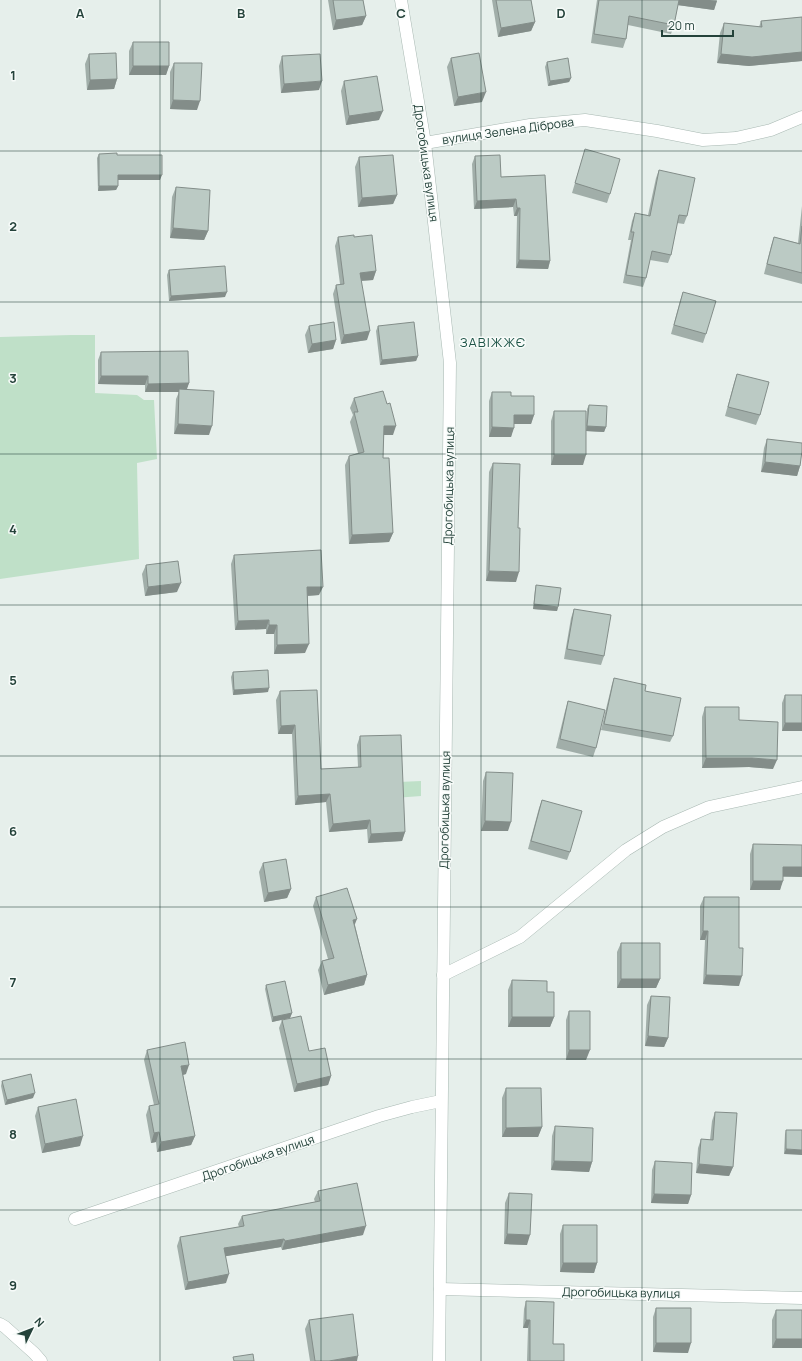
<svg xmlns="http://www.w3.org/2000/svg" width="802" height="1361" viewBox="0 0 802 1361" font-family="Manrope,sans-serif">
	<style>
		.green { fill: #bfe0c8 }
		.lines { fill: none; stroke-linecap: round; stroke-linejoin: round }
		.minor-casing { stroke: #a8b8b2; stroke-width: 13 }
		.tertiary-casing { stroke: #a8b8b2; stroke-width: 13 }
		.minor { stroke: #fff; stroke-width: 12 }
		.tertiary { stroke: #fff; stroke-width: 12 }
		.wall { fill: #a1aea9 }
		.shaded-wall { fill: #838d89 }
		.building { fill: #bbcac4; stroke: #838d89 }
		.grid { fill: none; stroke: #24423a; stroke-width: 1; stroke-opacity: 0.55 }
		.labels { text-anchor: middle; stroke-width: 3; stroke-linejoin: round; paint-order: stroke }
		.street-label { font-size: 12px; fill: #24423a; stroke: #f7fbf9 }
		.neighbourhood-label { font-size: 13px; letter-spacing: 1px; fill: #1f5548; stroke: #f7fbf9 }
		.grid-label { font-size: 13px; text-anchor: middle; font-weight: bold; fill: #24423a; stroke: #f7fbf9; stroke-width: 3; stroke-linejoin: round; paint-order: stroke }
	</style>
	<rect width="100%" height="100%" fill="#e6efeb"/>
	<path class="green" d="M 71,335 L 95,335 L 95,393 L 137,395 L 144,400 L 154,400 L 157,459 L 137,463 L 139,559 L 0,579 L 0,337 Z
		M 421,781 L 421,796 L 355,801 L 355,784 Z"/>
	<g class="lines">
		<defs>
			<path id="minor" d="M 425,143 L 530,125 L 585,120 L 657,131 L 703,140 L 736,138 L 771,130 L 802,117
				M 443,975 L 520,937 L 626,850 L 663,827 L 709,807 L 802,787
				M 75,1219 L 379,1116 L 412,1107 L 441,1101
				M 440,1289 L 802,1298
				M 0,1324 L 5,1327 L 34,1353 L 41,1361"/>
			<path id="tertiary" d="M 401,0 L 425,143 L 450,363 L 439,1361"/>
		</defs>
		<use href="#minor" class="minor-casing"/>
		<use href="#tertiary" class="tertiary-casing"/>
		<use href="#minor" class="minor"/>
		<use href="#tertiary" class="tertiary"/>
	</g>
	<path class="wall" d="M 328,0 L 363,0 L 366,16 L 362,25 L 333,30 Z
		M 492,0 L 531,0 L 535,22 L 531,31 L 498,37 Z
		M 597,0 L 717,0 L 714,10 L 678,5 L 674,25 L 671,34 L 628,25 L 626,39 L 623,48 L 591,43 Z
		M 802,17 L 802,61 L 749,66 L 717,63 L 720,33 L 724,23 L 759,27 L 761,21 Z
		M 133,42 L 169,66 L 166,75 L 129,75 L 129,51 Z
		M 89,54 L 117,79 L 114,89 L 87,90 L 85,64 Z
		M 282,56 L 319,90 L 281,93 L 279,66 Z
		M 451,58 L 482,102 L 454,106 L 447,67 Z
		M 547,62 L 571,78 L 569,82 L 548,86 L 545,67 Z
		M 174,63 L 197,110 L 170,109 L 170,72 Z
		M 344,81 L 379,120 L 346,125 L 341,91 Z
		M 585,149 L 610,194 L 607,203 L 572,193 Z
		M 99,154 L 117,155 L 160,180 L 118,180 L 118,186 L 116,190 L 98,191 L 97,158 Z
		M 475,156 L 501,177 L 545,175 L 550,261 L 548,269 L 516,268 L 517,216 L 514,216 L 513,207 L 474,209 L 472,164 Z
		M 359,157 L 397,195 L 393,204 L 358,207 L 355,167 Z
		M 659,170 L 687,216 L 684,224 L 677,223 L 671,255 L 668,263 L 650,260 L 646,278 L 643,287 L 623,283 L 631,240 L 628,240 L 632,221 L 635,213 L 648,215 L 656,178 Z
		M 176,187 L 208,231 L 204,240 L 170,238 L 172,197 Z
		M 802,206 L 802,284 L 764,274 L 771,246 L 774,237 L 798,243 Z
		M 338,237 L 354,237 L 376,271 L 373,280 L 361,281 L 367,340 L 341,344 L 333,294 L 336,285 L 340,284 L 335,246 Z
		M 169,270 L 225,297 L 169,301 L 167,275 Z
		M 683,292 L 706,334 L 703,343 L 671,334 L 680,301 Z
		M 309,326 L 336,340 L 333,349 L 308,353 L 305,335 Z
		M 378,326 L 418,356 L 416,361 L 380,365 L 376,331 Z
		M 101,352 L 189,383 L 186,390 L 209,435 L 174,434 L 176,399 L 179,392 L 145,392 L 145,385 L 98,384 L 98,360 Z
		M 737,374 L 760,415 L 756,425 L 725,416 L 734,383 Z
		M 492,392 L 511,396 L 534,415 L 531,424 L 514,424 L 511,437 L 489,437 L 489,401 Z
		M 354,398 L 393,435 L 384,435 L 383,458 L 393,533 L 389,542 L 349,544 L 345,465 L 349,456 L 358,453 L 350,422 L 353,415 L 350,408 Z
		M 589,405 L 606,427 L 604,432 L 586,431 L 583,465 L 551,465 L 551,421 L 554,411 L 586,426 L 587,409 Z
		M 767,439 L 800,466 L 797,476 L 761,472 L 764,448 Z
		M 493,463 L 518,528 L 516,582 L 486,581 L 489,472 Z
		M 234,555 L 319,595 L 308,596 L 305,653 L 274,654 L 274,634 L 266,634 L 266,629 L 235,630 L 231,564 Z
		M 146,565 L 177,592 L 145,596 L 142,574 Z
		M 536,585 L 558,607 L 557,611 L 533,609 L 535,590 Z
		M 574,609 L 604,656 L 601,665 L 564,659 L 571,618 Z
		M 233,672 L 268,692 L 233,695 L 231,677 Z
		M 614,678 L 645,691 L 673,736 L 670,742 L 601,730 L 612,684 Z
		M 280,691 L 321,769 L 358,767 L 357,745 L 360,736 L 405,832 L 402,841 L 368,843 L 367,829 L 329,832 L 326,802 L 295,805 L 292,734 L 278,734 L 276,700 Z
		M 785,695 L 802,695 L 802,731 L 782,731 L 782,703 Z
		M 568,701 L 596,748 L 593,757 L 556,748 L 565,711 Z
		M 705,707 L 739,720 L 773,769 L 749,767 L 702,768 L 702,717 Z
		M 486,772 L 508,831 L 481,831 L 483,781 Z
		M 542,800 L 570,852 L 567,860 L 528,849 L 539,808 Z
		M 753,844 L 802,877 L 783,877 L 780,890 L 750,890 L 750,854 Z
		M 263,863 L 291,889 L 287,898 L 264,902 L 259,872 Z
		M 316,897 L 355,925 L 367,975 L 364,985 L 324,995 L 318,970 L 322,961 L 328,959 L 313,906 Z
		M 704,897 L 739,986 L 703,984 L 705,940 L 700,940 L 700,906 Z
		M 621,943 L 660,979 L 656,988 L 617,988 L 617,952 Z
		M 512,980 L 547,992 L 554,1017 L 550,1027 L 508,1027 L 508,990 Z
		M 266,985 L 292,1013 L 290,1018 L 272,1022 L 265,989 Z
		M 651,996 L 668,1038 L 664,1047 L 645,1046 L 647,1005 Z
		M 569,1011 L 586,1060 L 566,1060 L 566,1020 Z
		M 282,1020 L 331,1076 L 328,1085 L 294,1092 L 279,1028 Z
		M 147,1050 L 186,1074 L 183,1075 L 195,1136 L 191,1145 L 157,1152 L 156,1142 L 151,1143 L 146,1115 L 149,1106 L 154,1105 L 144,1060 Z
		M 2,1081 L 33,1098 L 5,1105 L 1,1086 Z
		M 506,1088 L 542,1127 L 538,1137 L 502,1137 L 502,1098 Z
		M 38,1107 L 80,1146 L 42,1153 L 35,1116 Z
		M 715,1112 L 733,1167 L 729,1176 L 696,1173 L 698,1148 L 701,1139 L 710,1140 L 712,1121 Z
		M 555,1126 L 592,1162 L 589,1172 L 551,1170 L 552,1136 Z
		M 786,1130 L 802,1130 L 784,1154 L 785,1134 Z
		M 655,1161 L 691,1195 L 688,1204 L 651,1203 L 652,1170 Z
		M 318,1191 L 363,1235 L 282,1250 L 281,1247 L 226,1256 L 226,1283 L 185,1290 L 177,1246 L 180,1237 L 239,1227 L 238,1224 L 242,1216 L 315,1202 L 314,1199 Z
		M 509,1193 L 527,1245 L 504,1244 L 505,1203 Z
		M 563,1225 L 597,1263 L 594,1273 L 560,1272 L 560,1234 Z
		M 526,1301 L 564,1361 L 527,1361 L 528,1328 L 523,1328 L 524,1309 Z
		M 656,1308 L 688,1353 L 653,1352 L 653,1317 Z
		M 776,1310 L 802,1310 L 772,1348 L 772,1320 Z
		M 309,1320 L 357,1361 L 310,1361 L 305,1329 Z"/>
	<path class="shaded-wall" d="M 679,0 L 710,0 L 717,1 L 714,10 L 677,5 Z
		M 366,16 L 362,25 L 333,30 L 336,20 Z
		M 535,22 L 531,31 L 498,37 L 501,28 Z
		M 802,52 L 802,61 L 749,66 L 717,63 L 721,54 Z
		M 133,66 L 169,66 L 166,75 L 129,75 Z
		M 571,78 L 569,82 L 548,86 L 550,81 Z
		M 117,79 L 114,89 L 87,90 L 90,80 Z
		M 322,81 L 319,90 L 281,93 L 284,84 Z
		M 486,92 L 482,102 L 454,106 L 458,97 Z
		M 173,100 L 200,101 L 197,110 L 170,109 Z
		M 383,111 L 379,120 L 346,125 L 349,116 Z
		M 118,175 L 162,175 L 160,180 L 116,180 Z
		M 99,186 L 118,186 L 116,190 L 98,191 Z
		M 397,195 L 393,204 L 358,207 L 362,198 Z
		M 516,199 L 513,207 L 474,209 L 477,201 Z
		M 517,208 L 520,208 L 517,216 L 514,216 Z
		M 173,228 L 208,231 L 204,240 L 170,238 Z
		M 519,260 L 550,261 L 548,269 L 516,268 Z
		M 376,271 L 373,280 L 357,281 L 360,273 Z
		M 227,292 L 225,297 L 169,301 L 171,296 Z
		M 370,331 L 367,340 L 341,344 L 344,335 Z
		M 336,340 L 333,349 L 308,353 L 312,344 Z
		M 418,356 L 416,361 L 380,365 L 382,360 Z
		M 101,376 L 148,376 L 145,385 L 98,384 Z
		M 189,383 L 186,392 L 179,389 L 179,392 L 145,392 L 148,384 Z
		M 514,415 L 534,415 L 531,424 L 511,424 Z
		M 178,424 L 212,426 L 209,435 L 174,434 Z
		M 384,426 L 396,426 L 393,435 L 381,435 Z
		M 587,426 L 606,427 L 604,432 L 586,431 Z
		M 492,427 L 514,428 L 511,437 L 489,437 Z
		M 554,455 L 586,455 L 583,465 L 551,465 Z
		M 765,462 L 800,466 L 797,476 L 761,472 Z
		M 393,533 L 389,542 L 349,544 L 352,535 Z
		M 489,571 L 519,572 L 516,582 L 486,581 Z
		M 181,583 L 177,592 L 145,596 L 148,587 Z
		M 307,587 L 323,587 L 319,595 L 304,596 Z
		M 534,604 L 558,607 L 557,611 L 533,609 Z
		M 269,620 L 266,629 L 235,630 L 238,621 Z
		M 269,625 L 277,625 L 274,634 L 266,634 Z
		M 309,644 L 305,653 L 274,654 L 277,645 Z
		M 269,688 L 268,692 L 233,695 L 234,690 Z
		M 785,723 L 802,723 L 802,731 L 782,731 Z
		M 295,725 L 292,734 L 278,734 L 281,726 Z
		M 706,758 L 752,758 L 777,760 L 773,769 L 749,767 L 702,768 Z
		M 330,794 L 326,802 L 295,805 L 298,796 Z
		M 370,820 L 367,829 L 329,832 L 333,824 Z
		M 485,821 L 511,822 L 508,831 L 481,831 Z
		M 405,832 L 402,841 L 368,843 L 371,834 Z
		M 783,867 L 802,867 L 802,877 L 780,876 Z
		M 753,881 L 783,881 L 780,890 L 750,890 Z
		M 291,889 L 287,898 L 264,902 L 268,893 Z
		M 357,919 L 353,929 L 353,920 Z
		M 703,931 L 708,931 L 705,940 L 700,940 Z
		M 367,975 L 364,985 L 324,995 L 328,985 Z
		M 706,975 L 742,976 L 739,986 L 703,984 Z
		M 621,979 L 660,979 L 656,988 L 617,988 Z
		M 292,1013 L 290,1018 L 272,1022 L 273,1017 Z
		M 512,1017 L 554,1017 L 550,1027 L 508,1027 Z
		M 648,1036 L 668,1038 L 664,1047 L 645,1046 Z
		M 569,1050 L 590,1050 L 586,1060 L 566,1060 Z
		M 189,1065 L 186,1074 L 178,1076 L 181,1066 Z
		M 331,1076 L 328,1085 L 294,1092 L 297,1084 Z
		M 35,1093 L 33,1098 L 5,1105 L 7,1100 Z
		M 542,1127 L 538,1137 L 502,1137 L 506,1128 Z
		M 159,1132 L 156,1142 L 151,1143 L 154,1133 Z
		M 83,1136 L 80,1146 L 42,1153 L 45,1144 Z
		M 195,1136 L 191,1145 L 157,1152 L 161,1142 Z
		M 786,1149 L 802,1150 L 802,1155 L 784,1154 Z
		M 554,1161 L 592,1162 L 589,1172 L 551,1170 Z
		M 699,1164 L 733,1167 L 729,1176 L 696,1173 Z
		M 654,1194 L 691,1195 L 688,1204 L 651,1203 Z
		M 366,1226 L 363,1235 L 282,1250 L 285,1241 Z
		M 507,1234 L 530,1235 L 527,1245 L 504,1244 Z
		M 284,1239 L 281,1247 L 221,1257 L 224,1248 Z
		M 563,1263 L 597,1263 L 594,1273 L 560,1272 Z
		M 229,1274 L 226,1283 L 185,1290 L 188,1282 Z
		M 526,1320 L 530,1320 L 528,1328 L 523,1328 Z
		M 776,1339 L 802,1339 L 802,1348 L 772,1348 Z
		M 656,1343 L 691,1343 L 688,1353 L 653,1352 Z
		M 358,1356 L 357,1361 L 329,1361 Z"/>
	<path class="building" d="M 333,0 L 363,0 L 366,16 L 336,20 Z
		M 496,0 L 531,0 L 535,22 L 501,28 Z
		M 599,0 L 679,0 L 674,25 L 629,16 L 626,39 L 594,34 Z
		M 802,17 L 802,52 L 752,57 L 721,54 L 724,23 L 762,27 L 761,21 Z
		M 133,42 L 169,42 L 169,66 L 133,66 Z
		M 116,53 L 117,79 L 90,80 L 89,54 Z
		M 479,53 L 486,92 L 458,97 L 451,58 Z
		M 320,54 L 322,81 L 284,84 L 282,56 Z
		M 568,58 L 571,78 L 550,81 L 547,62 Z
		M 174,63 L 202,63 L 200,101 L 173,100 Z
		M 377,76 L 383,111 L 349,116 L 344,81 Z
		M 585,149 L 620,159 L 610,194 L 575,183 Z
		M 117,153 L 117,155 L 162,155 L 162,175 L 118,175 L 118,186 L 99,186 L 99,154 Z
		M 393,155 L 397,195 L 362,198 L 359,157 Z
		M 500,155 L 501,177 L 545,175 L 550,261 L 519,260 L 520,208 L 517,208 L 516,199 L 477,201 L 475,156 Z
		M 659,170 L 695,178 L 687,216 L 679,215 L 671,255 L 652,251 L 646,278 L 626,275 L 634,232 L 631,232 L 635,213 L 650,216 Z
		M 176,187 L 210,190 L 208,231 L 173,228 Z
		M 802,226 L 802,273 L 767,264 L 774,237 L 800,244 Z
		M 354,235 L 354,237 L 372,235 L 376,271 L 360,273 L 370,331 L 344,335 L 336,285 L 344,284 L 338,237 Z
		M 225,266 L 227,292 L 171,296 L 169,270 Z
		M 683,292 L 716,301 L 706,334 L 674,325 Z
		M 334,322 L 336,340 L 312,344 L 309,326 Z
		M 414,322 L 418,356 L 382,360 L 378,326 Z
		M 188,351 L 189,383 L 148,384 L 148,376 L 101,376 L 101,352 Z
		M 737,374 L 769,382 L 760,415 L 728,407 Z
		M 179,389 L 214,391 L 212,426 L 178,424 Z
		M 383,391 L 387,404 L 390,403 L 396,426 L 384,426 L 383,458 L 389,458 L 393,533 L 352,535 L 349,456 L 364,452 L 354,412 L 358,412 L 354,398 Z
		M 492,392 L 511,392 L 511,396 L 534,396 L 534,415 L 514,415 L 514,428 L 492,427 Z
		M 589,405 L 607,406 L 606,427 L 587,426 Z
		M 554,411 L 586,411 L 586,455 L 554,455 Z
		M 767,439 L 802,443 L 802,451 L 800,466 L 765,462 Z
		M 493,463 L 520,464 L 518,528 L 520,528 L 519,572 L 489,571 Z
		M 321,550 L 323,587 L 307,587 L 309,644 L 277,645 L 277,625 L 269,625 L 269,620 L 238,621 L 234,555 Z
		M 178,561 L 181,583 L 148,587 L 146,565 Z
		M 536,585 L 561,588 L 558,607 L 534,604 Z
		M 574,609 L 611,615 L 604,656 L 567,649 Z
		M 268,670 L 269,688 L 234,690 L 233,672 Z
		M 614,678 L 646,685 L 645,691 L 681,698 L 673,736 L 604,724 Z
		M 317,690 L 321,769 L 361,767 L 360,736 L 401,735 L 405,832 L 371,834 L 370,820 L 333,824 L 330,794 L 298,796 L 295,725 L 281,726 L 280,691 Z
		M 785,695 L 802,695 L 802,723 L 785,723 Z
		M 568,701 L 605,710 L 596,748 L 560,739 Z
		M 705,707 L 739,707 L 739,720 L 778,722 L 777,760 L 752,758 L 706,758 Z
		M 486,772 L 513,773 L 511,822 L 485,821 Z
		M 542,800 L 582,811 L 570,852 L 531,841 Z
		M 753,844 L 802,845 L 802,867 L 783,867 L 783,881 L 753,881 Z
		M 286,859 L 291,889 L 268,893 L 263,863 Z
		M 347,888 L 357,919 L 353,920 L 367,975 L 328,985 L 322,961 L 334,958 L 316,897 Z
		M 704,897 L 739,897 L 739,948 L 743,948 L 742,976 L 706,975 L 708,931 L 703,931 Z
		M 621,943 L 660,943 L 660,979 L 621,979 Z
		M 512,980 L 547,981 L 547,992 L 554,992 L 554,1017 L 512,1017 Z
		M 285,981 L 292,1013 L 273,1017 L 266,985 Z
		M 651,996 L 670,997 L 668,1038 L 648,1036 Z
		M 569,1011 L 590,1011 L 590,1050 L 569,1050 Z
		M 301,1016 L 309,1051 L 325,1048 L 331,1076 L 297,1084 L 282,1020 Z
		M 185,1042 L 189,1065 L 181,1066 L 195,1136 L 161,1142 L 159,1132 L 154,1133 L 149,1106 L 159,1104 L 147,1050 Z
		M 31,1074 L 35,1093 L 7,1100 L 2,1081 Z
		M 506,1088 L 541,1088 L 542,1127 L 506,1128 Z
		M 76,1099 L 83,1136 L 45,1144 L 38,1107 Z
		M 715,1112 L 737,1113 L 733,1167 L 699,1164 L 701,1139 L 713,1140 Z
		M 555,1126 L 593,1128 L 592,1162 L 554,1161 Z
		M 786,1130 L 802,1130 L 802,1150 L 786,1149 Z
		M 655,1161 L 692,1163 L 691,1195 L 654,1194 Z
		M 357,1183 L 366,1226 L 285,1241 L 284,1239 L 224,1248 L 229,1274 L 188,1282 L 180,1237 L 244,1226 L 242,1216 L 320,1201 L 318,1191 Z
		M 509,1193 L 532,1194 L 530,1235 L 507,1234 Z
		M 563,1225 L 597,1225 L 597,1263 L 563,1263 Z
		M 526,1301 L 554,1302 L 553,1344 L 564,1344 L 564,1361 L 530,1361 L 530,1320 L 526,1320 Z
		M 656,1308 L 691,1308 L 691,1343 L 656,1343 Z
		M 776,1310 L 802,1310 L 802,1339 L 776,1339 Z
		M 353,1314 L 358,1356 L 329,1361 L 315,1361 L 309,1320 Z
		M 253,1354 L 254,1361 L 234,1361 L 233,1357 Z"/>
	<path class="grid" d="M 160,0 L 160,1361M 321,0 L 321,1361M 481,0 L 481,1361M 642,0 L 642,1361M 0,151 L 802,151M 0,302 L 802,302M 0,454 L 802,454M 0,605 L 802,605M 0,756 L 802,756M 0,907 L 802,907M 0,1059 L 802,1059M 0,1210 L 802,1210"/>
	<g class="labels">
		<g class="street-label">
			<text transform="translate(508 131) rotate(-8)" y="4">вулиця Зелена Діброва</text>
			<text transform="translate(426 163) rotate(82)" y="4">Дрогобицька вулиця</text>
			<text transform="translate(449 486) rotate(-89)" y="4">Дрогобицька вулиця</text>
			<text transform="translate(445 810) rotate(-89)" y="4">Дрогобицька вулиця</text>
			<text transform="translate(258 1158) rotate(-19)" y="4">Дрогобицька вулиця</text>
			<text transform="translate(621 1293) rotate(1)" y="4">Дрогобицька вулиця</text>
		</g>
		<g class="neighbourhood-label">
			<text x="493" y="347">ЗАВІЖЖЄ</text>
		</g>
	</g>
	<g class="grid-label">
		<text x="80" y="18">A</text>
		<text x="241" y="18">B</text>
		<text x="401" y="18">C</text>
		<text x="561" y="18">D</text>
		<text x="13" y="80">1</text>
		<text x="13" y="231">2</text>
		<text x="13" y="383">3</text>
		<text x="13" y="534">4</text>
		<text x="13" y="685">5</text>
		<text x="13" y="836">6</text>
		<text x="13" y="987">7</text>
		<text x="13" y="1139">8</text>
		<text x="13" y="1290">9</text>
	</g>
	<g transform="translate(32 1329) rotate(47)" stroke="#f7fbf9" stroke-width="3" paint-order="stroke">
	<path d="M0-3L7 15L0 10L-7 15Z" fill="#24423a"/>
	<text y="-6" font-size="11" font-weight="bold" text-anchor="middle" fill="#24423a">N</text>
	</g>
	<path d="M662 30v6h71v-6" fill="none" stroke="#24423a" stroke-width="2"/>
	<text x="668" y="30" font-size="12" fill="#24423a" stroke="#f7fbf9" stroke-width="3" paint-order="stroke">20 m</text>
</svg>
